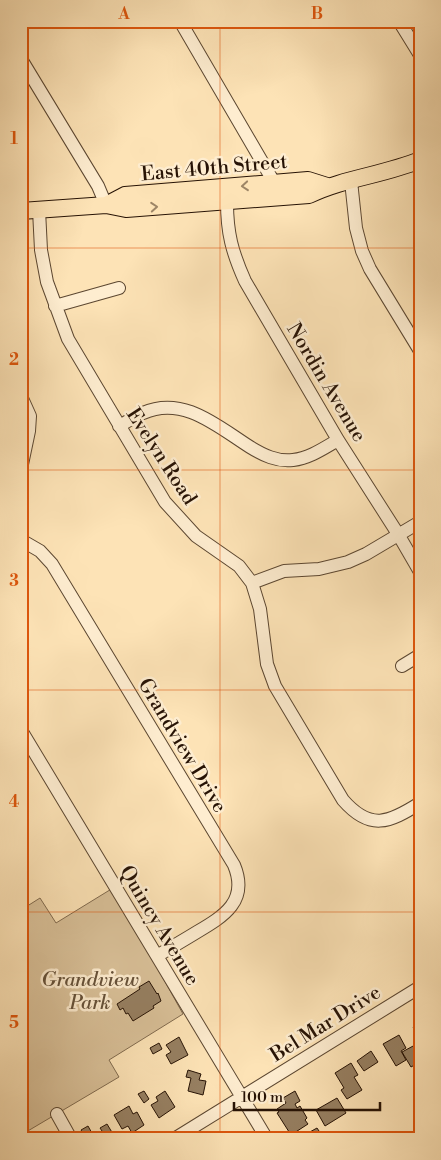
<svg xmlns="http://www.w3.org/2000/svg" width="441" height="1160" viewBox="0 0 441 1160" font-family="'Libre Bodoni',serif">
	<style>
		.green { fill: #d9c098; stroke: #806a4e }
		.building { fill: #967f61; stroke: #271305 }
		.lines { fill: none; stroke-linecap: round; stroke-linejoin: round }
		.minor-casing { stroke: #5c4731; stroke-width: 14 }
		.major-casing { stroke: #271305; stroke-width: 18 }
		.minor { stroke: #feedd0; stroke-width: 12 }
		.major { stroke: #fde3b6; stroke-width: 16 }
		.oneway { stroke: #9d8566 }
		.grid { fill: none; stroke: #de560c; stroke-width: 1; stroke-opacity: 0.55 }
		.labels { text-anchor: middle; stroke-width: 5; stroke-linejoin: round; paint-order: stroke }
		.street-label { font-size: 20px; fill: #271305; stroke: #feedd0 }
		.park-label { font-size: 20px; font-style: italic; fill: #655038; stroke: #feedd0 }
		.neatline { fill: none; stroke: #de560c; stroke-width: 2 }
		.grid-label { font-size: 16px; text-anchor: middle; font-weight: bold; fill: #de560c }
	</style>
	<rect width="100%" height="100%" fill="#fde3b6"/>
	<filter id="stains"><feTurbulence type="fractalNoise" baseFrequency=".004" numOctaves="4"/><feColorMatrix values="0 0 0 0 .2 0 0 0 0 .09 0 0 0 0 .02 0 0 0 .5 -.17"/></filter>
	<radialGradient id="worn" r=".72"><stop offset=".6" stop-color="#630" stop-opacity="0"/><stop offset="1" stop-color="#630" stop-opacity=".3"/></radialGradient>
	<path class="green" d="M 113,888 L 183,1014 L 109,1060 L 119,1077 L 21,1135 L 21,910 L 40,898 L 56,923 Z"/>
	<path class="building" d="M 149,981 L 157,994 L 158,993 L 161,1001 L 153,1006 L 154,1008 L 133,1021 L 128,1013 L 126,1014 L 123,1008 L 120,1010 L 117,1004 L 140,989 L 139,987 Z
		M 420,1022 L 420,1038 L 413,1027 Z
		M 399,1035 L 406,1048 L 401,1051 L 406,1060 L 396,1066 L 383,1044 Z
		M 179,1037 L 188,1055 L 171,1064 L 166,1055 L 171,1052 L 166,1045 Z
		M 159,1043 L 162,1049 L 153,1054 L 150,1048 Z
		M 415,1045 L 420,1054 L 420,1062 L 411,1067 L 402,1052 Z
		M 371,1051 L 378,1062 L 364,1071 L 357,1061 Z
		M 351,1063 L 358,1075 L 354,1077 L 362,1090 L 347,1099 L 341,1090 L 344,1088 L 335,1073 Z
		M 188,1070 L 201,1074 L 199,1080 L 206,1081 L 203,1095 L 188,1091 L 191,1078 L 186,1077 Z
		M 144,1091 L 149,1099 L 144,1103 L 138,1094 Z
		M 165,1091 L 175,1107 L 159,1118 L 151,1105 L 158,1101 L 156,1097 Z
		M 295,1091 L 300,1101 L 295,1104 L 297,1108 L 300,1106 L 307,1118 L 305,1120 L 308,1124 L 291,1135 L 277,1113 L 279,1112 L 277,1109 L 286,1103 L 283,1098 Z
		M 337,1098 L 346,1113 L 325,1126 L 316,1110 Z
		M 129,1106 L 133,1114 L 137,1112 L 144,1125 L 132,1133 L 128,1126 L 122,1129 L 114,1115 Z
		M 107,1124 L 116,1139 L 96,1139 L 104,1134 L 100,1128 Z
		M 88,1126 L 93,1135 L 87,1139 L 81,1130 Z
		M 317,1128 L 321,1134 L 312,1139 L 308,1133 Z"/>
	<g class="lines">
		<defs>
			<path id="minor" d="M 180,21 L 275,184
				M 399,21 L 420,55
				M 21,59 L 98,186 L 106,205
				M 351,181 L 356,228 L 362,251 L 370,269 L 420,351
				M 227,202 C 227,233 232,252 245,281 L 338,440 L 398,534 L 420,572
				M 39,210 L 41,250 L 47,282 L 68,339 L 165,502 L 196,536 L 239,566 L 252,583 L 260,609 L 267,664 L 275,686 L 343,800 C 370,831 389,823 420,803
				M 55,306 L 119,288
				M 21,396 L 30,416 L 29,431 L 21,469
				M 119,426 C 127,422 135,416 143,413 C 183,395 217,426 250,447 C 263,455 277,462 293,460 C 310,458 324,448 338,440
				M 21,540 L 40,551 L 52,564 L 234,865 C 249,901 224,916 197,932 C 184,940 170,948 157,956
				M 252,583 L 284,571 L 319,569 L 348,562 L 366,554 L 420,522
				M 402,666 L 420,655
				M 21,730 L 267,1139
				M 57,1114 L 71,1139
				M 174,1139 L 420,987"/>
			<path id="major" d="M 106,205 L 125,195 L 308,180 L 327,186
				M 21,211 L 106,205 L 126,209 L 309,195 C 344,178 384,175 420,160"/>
		</defs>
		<use href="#minor" class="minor-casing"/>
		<use href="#major" class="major-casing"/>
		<use href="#minor" class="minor"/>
		<use href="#major" class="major"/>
	</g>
	<defs><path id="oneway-chevron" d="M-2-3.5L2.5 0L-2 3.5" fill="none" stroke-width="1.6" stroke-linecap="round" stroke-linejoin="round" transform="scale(1.25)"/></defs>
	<g class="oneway">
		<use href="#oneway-chevron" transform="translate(245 186) rotate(175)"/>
		<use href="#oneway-chevron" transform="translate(154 207) rotate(-4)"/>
	</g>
	<path class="grid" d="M 220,21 L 220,1139M 21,248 L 420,248M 21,470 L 420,470M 21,690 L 420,690M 21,912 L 420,912"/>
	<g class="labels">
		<g class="street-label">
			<text transform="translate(214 167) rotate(-5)" y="7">East 40th Street</text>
			<text transform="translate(327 382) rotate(59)" y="7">Nordin Avenue</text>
			<text transform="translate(162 456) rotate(57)" y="7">Evelyn Road</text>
			<text transform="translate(183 745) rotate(59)" y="7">Grandview Drive</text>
			<text transform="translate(160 925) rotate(59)" y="7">Quincy Avenue</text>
			<text transform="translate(325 1023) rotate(-32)" y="7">Bel Mar Drive</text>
		</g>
		<g class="park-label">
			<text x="90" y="986">Grandview<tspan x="90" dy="23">Park</tspan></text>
		</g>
	</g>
	<rect width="441" height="1160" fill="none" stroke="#fde3b6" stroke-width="55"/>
	<path d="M234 1102v8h146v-8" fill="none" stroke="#271305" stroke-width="2.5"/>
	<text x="241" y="1102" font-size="15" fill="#271305" stroke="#feedd0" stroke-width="4" paint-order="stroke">100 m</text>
	<rect x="28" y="28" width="386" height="1104" class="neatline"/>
	<g class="grid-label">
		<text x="124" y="19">A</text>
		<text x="317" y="19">B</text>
		<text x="14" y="144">1</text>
		<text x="14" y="365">2</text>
		<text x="14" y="586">3</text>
		<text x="14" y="807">4</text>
		<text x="14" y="1028">5</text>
	</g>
	<rect width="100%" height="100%" filter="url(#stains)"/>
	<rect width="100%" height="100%" fill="url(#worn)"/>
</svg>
